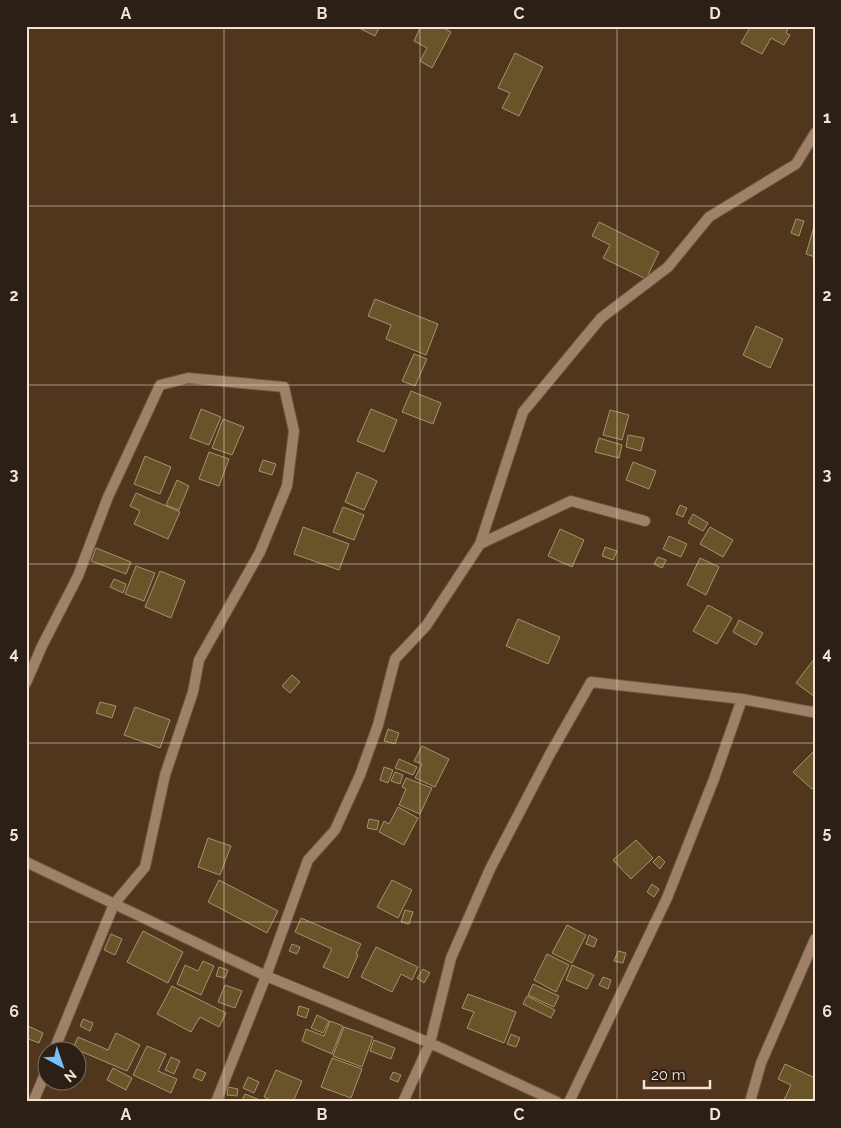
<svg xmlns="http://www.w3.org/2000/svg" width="841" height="1128" viewBox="0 0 841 1128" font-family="Raleway,sans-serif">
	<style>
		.building { fill: #69542a; stroke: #a49370 }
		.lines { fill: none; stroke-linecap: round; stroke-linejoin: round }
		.street-casing { stroke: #69543f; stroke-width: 12 }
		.street { stroke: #9e8167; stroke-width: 10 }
		.grid { fill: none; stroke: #f3e3d5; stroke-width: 1; stroke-opacity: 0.55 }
		.neatline { fill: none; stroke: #f3e3d5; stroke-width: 2 }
		.grid-label { font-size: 16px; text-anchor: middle; font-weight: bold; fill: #f3e3d5 }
	</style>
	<rect width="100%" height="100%" fill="#4f361d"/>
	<path class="building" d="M 355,26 L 380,26 L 375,36 Z
		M 421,26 L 440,26 L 451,32 L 432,68 L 420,61 L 427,48 L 414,41 Z
		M 751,26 L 789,26 L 786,33 L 790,35 L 784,45 L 771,38 L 762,54 L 741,43 Z
		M 515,53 L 543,67 L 519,116 L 502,108 L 510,93 L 498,88 Z
		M 796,219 L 804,221 L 799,236 L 791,233 Z
		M 599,222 L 659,252 L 646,279 L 603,258 L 610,245 L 592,236 Z
		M 815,223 L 815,257 L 806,254 Z
		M 375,299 L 438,324 L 426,355 L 386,339 L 391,325 L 368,316 Z
		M 756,326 L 783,339 L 770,368 L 743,355 Z
		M 414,354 L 427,359 L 415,386 L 402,381 Z
		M 411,391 L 441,403 L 433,424 L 402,412 Z
		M 201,409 L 221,417 L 209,445 L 190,438 Z
		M 371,409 L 397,420 L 384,452 L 357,441 Z
		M 610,410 L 629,415 L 622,440 L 603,435 Z
		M 223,419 L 244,427 L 232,455 L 212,448 Z
		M 628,435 L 644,438 L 641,451 L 626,447 Z
		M 599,438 L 622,445 L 619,458 L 595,452 Z
		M 209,452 L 229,459 L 219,486 L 199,479 Z
		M 145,456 L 171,467 L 160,494 L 134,484 Z
		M 263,460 L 276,464 L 272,475 L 259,471 Z
		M 633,462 L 656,471 L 649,489 L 626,480 Z
		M 357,472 L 377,481 L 364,510 L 345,502 Z
		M 177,480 L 189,486 L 179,510 L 166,505 Z
		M 136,493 L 180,512 L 168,539 L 134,524 L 140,511 L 130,506 Z
		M 680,505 L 687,508 L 683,517 L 676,514 Z
		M 343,507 L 364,515 L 354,540 L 333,532 Z
		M 693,514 L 708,523 L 703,531 L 688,523 Z
		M 303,527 L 349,544 L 339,570 L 294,554 Z
		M 710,527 L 733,540 L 723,557 L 700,544 Z
		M 560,529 L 584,540 L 572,567 L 548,556 Z
		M 669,536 L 687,544 L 681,557 L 663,549 Z
		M 605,547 L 617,551 L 613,560 L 602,556 Z
		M 96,548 L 131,562 L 126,574 L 91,561 Z
		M 658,557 L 666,560 L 662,568 L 654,564 Z
		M 700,558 L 719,567 L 706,595 L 687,585 Z
		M 136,566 L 155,573 L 144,601 L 125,594 Z
		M 160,571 L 185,581 L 171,618 L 145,607 Z
		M 114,579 L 126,584 L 123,593 L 110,587 Z
		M 708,605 L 732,618 L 717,644 L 693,631 Z
		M 518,619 L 560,637 L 548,664 L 506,646 Z
		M 739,620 L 763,633 L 756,645 L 733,632 Z
		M 814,659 L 815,659 L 815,697 L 796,683 Z
		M 292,675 L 300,682 L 290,693 L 282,686 Z
		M 100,702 L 116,706 L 112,718 L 96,713 Z
		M 135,707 L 170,720 L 160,748 L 124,735 Z
		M 388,729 L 399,733 L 395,744 L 384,741 Z
		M 422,746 L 449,759 L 435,787 L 415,778 L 422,764 L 414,761 Z
		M 815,750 L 815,786 L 812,789 L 793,772 Z
		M 399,759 L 417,767 L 413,775 L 395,768 Z
		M 384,767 L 393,770 L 388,783 L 380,780 Z
		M 395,772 L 403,775 L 400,784 L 391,781 Z
		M 406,778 L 432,788 L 420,814 L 399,805 L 406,789 L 402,787 Z
		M 398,807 L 418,818 L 404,845 L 379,832 L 384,821 L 389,824 Z
		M 369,819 L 379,821 L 377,830 L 367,828 Z
		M 208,838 L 231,846 L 220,875 L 198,867 Z
		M 636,840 L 653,858 L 631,879 L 613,860 Z
		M 659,856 L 665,862 L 660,869 L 653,862 Z
		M 219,880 L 278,911 L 267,933 L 208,902 Z
		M 392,880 L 412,890 L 398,918 L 377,907 Z
		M 652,884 L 659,889 L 654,897 L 647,892 Z
		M 405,910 L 413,912 L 409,924 L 401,922 Z
		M 301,918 L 361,944 L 356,954 L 358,955 L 348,978 L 323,967 L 332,949 L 295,932 Z
		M 567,925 L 586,935 L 572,963 L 552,953 Z
		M 143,931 L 183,952 L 168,983 L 127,962 Z
		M 111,934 L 122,939 L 115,955 L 104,950 Z
		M 589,935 L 597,939 L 594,947 L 586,944 Z
		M 292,944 L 300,947 L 297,954 L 289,951 Z
		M 376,947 L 418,967 L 412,980 L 401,974 L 392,992 L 361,977 Z
		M 618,951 L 626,953 L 623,963 L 614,961 Z
		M 547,954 L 569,965 L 556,992 L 534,980 Z
		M 203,961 L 214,966 L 201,995 L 177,984 L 185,965 L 198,971 Z
		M 572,965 L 594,975 L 587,989 L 566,980 Z
		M 219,967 L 228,970 L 225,978 L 216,976 Z
		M 423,969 L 430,973 L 424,983 L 417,978 Z
		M 603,977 L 611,980 L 608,989 L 599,985 Z
		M 533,984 L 559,996 L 554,1007 L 528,995 Z
		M 225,985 L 242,991 L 235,1008 L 218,1002 Z
		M 172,986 L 226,1013 L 219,1027 L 200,1017 L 191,1032 L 157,1014 Z
		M 468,994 L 516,1012 L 504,1043 L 467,1028 L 474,1012 L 462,1008 Z
		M 527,996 L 555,1010 L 551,1018 L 523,1004 Z
		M 299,1006 L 309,1009 L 306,1018 L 297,1015 Z
		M 317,1015 L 329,1021 L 323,1033 L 311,1028 Z
		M 83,1019 L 93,1023 L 90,1031 L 80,1026 Z
		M 330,1021 L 343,1026 L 332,1054 L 302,1041 L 306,1029 L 324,1036 Z
		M 26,1025 L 43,1033 L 39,1043 L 26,1038 Z
		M 344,1027 L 373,1037 L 362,1067 L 333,1056 Z
		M 116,1033 L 140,1045 L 127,1071 L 73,1048 L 78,1037 L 108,1050 Z
		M 511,1034 L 520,1038 L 516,1047 L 507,1044 Z
		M 374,1040 L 395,1048 L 391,1059 L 370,1051 Z
		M 147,1046 L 166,1054 L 158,1071 L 177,1079 L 171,1093 L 133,1075 Z
		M 171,1057 L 180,1061 L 174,1074 L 165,1070 Z
		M 332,1058 L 362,1069 L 351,1098 L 321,1087 Z
		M 785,1064 L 815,1078 L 815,1102 L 784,1100 L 791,1085 L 778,1079 Z
		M 113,1068 L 132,1078 L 126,1090 L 107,1080 Z
		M 197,1069 L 206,1073 L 202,1081 L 193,1077 Z
		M 276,1070 L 302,1081 L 293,1102 L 275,1102 L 264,1097 Z
		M 393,1072 L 401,1075 L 398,1082 L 390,1079 Z
		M 248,1077 L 259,1082 L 254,1093 L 243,1088 Z
		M 228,1087 L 238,1089 L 237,1096 L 227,1095 Z
		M 245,1094 L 265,1102 L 241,1102 Z"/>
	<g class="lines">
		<defs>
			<path id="street" d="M 480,544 L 523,412 L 601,318 L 668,267 L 709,217 L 796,164 L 815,133
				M 26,683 L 42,646 L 78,576 L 108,497 L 160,385 L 188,378 L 284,387 L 294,431 L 287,486 L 260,552 L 199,660 L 193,692 L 165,775 L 145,867 L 114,904 L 54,1050
				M 26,862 L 266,976 L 308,860 L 335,830 L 360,775 L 378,725 L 395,659 L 426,626 L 480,544 L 571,501 L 645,521
				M 33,1102 L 48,1067
				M 216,1102 L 266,976 L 430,1043 L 557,1102
				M 403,1102 L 430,1043 L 451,958 L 490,869 L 550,754 L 591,682 L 742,699 L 812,712 L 815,711
				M 569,1102 L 667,898 L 714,779 L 742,699
				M 750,1102 L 761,1063 L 815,939"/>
		</defs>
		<use href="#street" class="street-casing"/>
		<use href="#street" class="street"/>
	</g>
	<path class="grid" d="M 224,26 L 224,1102M 420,26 L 420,1102M 617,26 L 617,1102M 26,206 L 815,206M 26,385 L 815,385M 26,564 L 815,564M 26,743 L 815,743M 26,922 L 815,922"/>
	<rect width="841" height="1128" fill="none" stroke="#2c2016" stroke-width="55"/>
	<g transform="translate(62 1066) rotate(140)"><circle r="24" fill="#2c2016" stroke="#7c6e62"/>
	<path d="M0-4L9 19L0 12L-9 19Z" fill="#79bff8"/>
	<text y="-8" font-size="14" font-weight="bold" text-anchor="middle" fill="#f3e3d5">N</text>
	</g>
	<path d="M644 1080v8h66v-8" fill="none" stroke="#f3e3d5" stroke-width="2.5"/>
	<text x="651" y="1080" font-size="15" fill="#f3e3d5" stroke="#2c2016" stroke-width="4" paint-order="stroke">20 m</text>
	<rect x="28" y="28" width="786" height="1072" class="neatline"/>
	<g class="grid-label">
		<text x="126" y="19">A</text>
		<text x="322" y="19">B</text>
		<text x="519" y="19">C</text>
		<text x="715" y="19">D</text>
		<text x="14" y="123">1</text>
		<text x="827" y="123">1</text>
		<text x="14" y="301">2</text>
		<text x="827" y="301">2</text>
		<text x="14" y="480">3</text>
		<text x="827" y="480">3</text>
		<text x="14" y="659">4</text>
		<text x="827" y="659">4</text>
		<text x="14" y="838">5</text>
		<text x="827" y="838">5</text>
		<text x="14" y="1017">6</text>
		<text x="827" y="1017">6</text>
		<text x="126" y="1120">A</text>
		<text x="322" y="1120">B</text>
		<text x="519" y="1120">C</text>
		<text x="715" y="1120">D</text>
	</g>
</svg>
